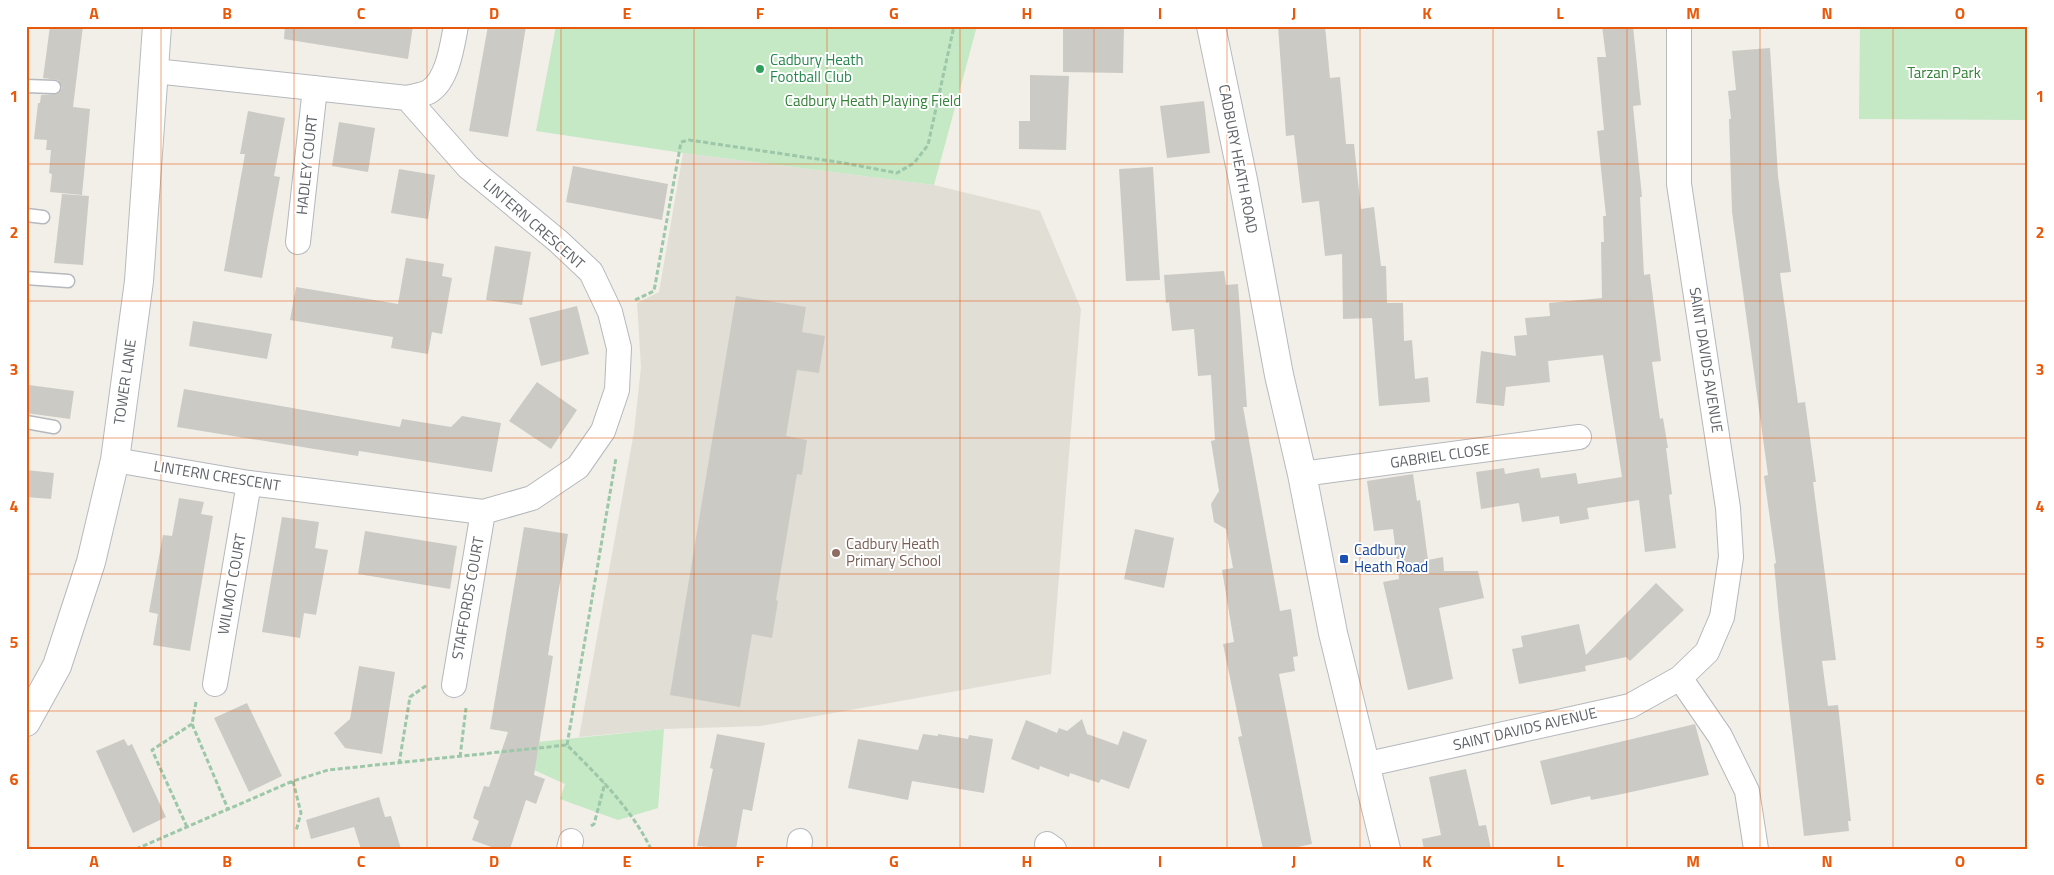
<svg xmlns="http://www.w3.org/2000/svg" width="2054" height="875" viewBox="0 0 2054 875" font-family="'Titillium Web',sans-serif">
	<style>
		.education { fill: #e1ded6 }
		.green { fill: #c5e8c5 }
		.building { fill: #cccac5 }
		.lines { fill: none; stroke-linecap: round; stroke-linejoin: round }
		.lane-casing { stroke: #b5b8bc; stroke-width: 15 }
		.street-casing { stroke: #b5b8bc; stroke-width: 26 }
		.secondary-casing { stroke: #b6babf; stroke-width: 30 }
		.path { stroke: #9cc7a9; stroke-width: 3; stroke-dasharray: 5 2.5; stroke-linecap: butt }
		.lane { stroke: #fff; stroke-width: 12 }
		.street { stroke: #fff; stroke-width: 24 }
		.secondary { stroke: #fff; stroke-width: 28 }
		.grid { fill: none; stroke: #e8590c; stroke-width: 1; stroke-opacity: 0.55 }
		.leisure-dot { fill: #2e9e5b; stroke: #fff; stroke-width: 2 }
		.education-dot { fill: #8d6e63; stroke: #fff; stroke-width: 2 }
		.transit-dot { fill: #1a4fb4; stroke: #fff; stroke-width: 2 }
		.labels { text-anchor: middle; stroke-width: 4; stroke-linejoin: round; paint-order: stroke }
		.leisure-label { font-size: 15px; fill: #27864d; stroke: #fff; text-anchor: start }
		.park-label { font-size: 15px; fill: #348238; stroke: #fff }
		.street-label { font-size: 15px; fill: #5f6368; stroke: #fff }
		.education-label { font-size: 15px; fill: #785e54; stroke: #fff; text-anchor: start }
		.transit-label { font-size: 15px; fill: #164399; stroke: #fff; text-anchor: start }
		.neatline { fill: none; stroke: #e8590c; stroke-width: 2 }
		.grid-label { font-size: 16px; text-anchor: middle; font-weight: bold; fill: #e8590c }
	</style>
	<rect width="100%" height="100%" fill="#f1efe8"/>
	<path class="education" d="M 683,153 L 934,185 L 1040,211 L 1081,309 L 1051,674 L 761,726 L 664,729 L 579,737 L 634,432 L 641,367 L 637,303 L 659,292 Z"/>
	<path class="green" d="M 556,26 L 977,26 L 934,185 L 683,153 L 536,131 Z
		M 1860,26 L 2028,26 L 2028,120 L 1859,119 Z
		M 664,729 L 658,808 L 618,820 L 560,799 L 565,784 L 514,761 L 518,744 Z"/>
	<path class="building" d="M 50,26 L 83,26 L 73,107 L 90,109 L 82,195 L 50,192 L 52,174 L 49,173 L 51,150 L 46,150 L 47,140 L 34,139 L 38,103 L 40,103 L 41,95 L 57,94 L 62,88 L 58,80 L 43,78 Z
		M 285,26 L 413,26 L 408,59 L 284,39 Z
		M 488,26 L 526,26 L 508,137 L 469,131 Z
		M 1124,26 L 1123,73 L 1063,72 L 1063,27 Z
		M 1278,26 L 1325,26 L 1330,78 L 1340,77 L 1346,144 L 1354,144 L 1361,209 L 1374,207 L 1381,266 L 1386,266 L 1387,303 L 1403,303 L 1404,341 L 1412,340 L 1415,379 L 1428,377 L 1430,402 L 1379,406 L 1372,318 L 1343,319 L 1342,254 L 1325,256 L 1319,201 L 1302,203 L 1294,135 L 1286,136 Z
		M 1602,26 L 1633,26 L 1641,105 L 1633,106 L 1642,197 L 1640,197 L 1644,275 L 1650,274 L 1661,361 L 1652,362 L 1660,419 L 1663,418 L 1668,448 L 1666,448 L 1672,494 L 1669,495 L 1676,548 L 1645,552 L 1639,500 L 1587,508 L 1589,519 L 1560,524 L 1559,516 L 1522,522 L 1519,503 L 1481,509 L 1476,472 L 1504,468 L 1505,474 L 1539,468 L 1541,478 L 1576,473 L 1578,484 L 1622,477 L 1603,355 L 1548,361 L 1550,382 L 1506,387 L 1504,406 L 1476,403 L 1481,351 L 1516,356 L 1514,336 L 1527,335 L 1525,318 L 1550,316 L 1549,303 L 1602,298 L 1601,242 L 1604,242 L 1603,216 L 1606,216 L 1597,131 L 1604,130 L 1597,57 L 1606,57 Z
		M 1770,48 L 1778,176 L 1791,272 L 1780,273 L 1798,403 L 1805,402 L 1816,482 L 1813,482 L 1836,660 L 1822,661 L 1828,706 L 1838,705 L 1851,821 L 1848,821 L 1849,831 L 1804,836 L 1781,637 L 1774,564 L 1776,563 L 1764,476 L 1768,475 L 1732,212 L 1729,119 L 1731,119 L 1728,91 L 1736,90 L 1732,51 Z
		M 1030,75 L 1069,76 L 1066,150 L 1019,149 L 1019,121 L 1030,121 Z
		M 1204,101 L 1210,153 L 1167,158 L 1160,106 Z
		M 248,111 L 285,118 L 274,176 L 280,177 L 262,278 L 224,271 L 245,154 L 240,154 Z
		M 339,122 L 375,128 L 368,172 L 332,166 Z
		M 573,166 L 668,184 L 662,220 L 566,202 Z
		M 1153,167 L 1160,280 L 1126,281 L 1119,169 Z
		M 399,169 L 435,175 L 428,219 L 391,213 Z
		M 62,194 L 89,196 L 83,265 L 54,263 Z
		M 495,246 L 531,252 L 522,305 L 486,300 Z
		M 406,258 L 444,264 L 442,276 L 452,278 L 442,334 L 432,332 L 428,354 L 391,348 L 393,337 L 290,320 L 296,287 L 398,304 Z
		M 1224,271 L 1226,285 L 1238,284 L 1247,407 L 1243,407 L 1280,611 L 1291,609 L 1298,656 L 1293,657 L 1295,671 L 1279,674 L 1312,844 L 1288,849 L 1263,849 L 1238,737 L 1242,736 L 1223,644 L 1234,642 L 1222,570 L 1233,568 L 1226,529 L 1214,522 L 1211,504 L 1219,491 L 1211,441 L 1215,440 L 1211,375 L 1198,376 L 1194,329 L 1172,331 L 1169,302 L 1166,303 L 1164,275 Z
		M 736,296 L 806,307 L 802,332 L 825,336 L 819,373 L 797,370 L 786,436 L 807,440 L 802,475 L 797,474 L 776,600 L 778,601 L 772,638 L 752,634 L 740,707 L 670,695 Z
		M 577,306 L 589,354 L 541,366 L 529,318 Z
		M 193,321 L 272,334 L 267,359 L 189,346 Z
		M 537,382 L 577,410 L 551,449 L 509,421 Z
		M 29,385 L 74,391 L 70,419 L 26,413 Z
		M 184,389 L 400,427 L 402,419 L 451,427 L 462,416 L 501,423 L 492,472 L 359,451 L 358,456 L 177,427 Z
		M 26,470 L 54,473 L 51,499 L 26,497 Z
		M 1413,474 L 1417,501 L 1420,500 L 1428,560 L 1443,557 L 1444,571 L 1478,571 L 1484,598 L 1439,608 L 1453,679 L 1408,690 L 1383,582 L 1399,579 L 1393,529 L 1374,531 L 1367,481 Z
		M 179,498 L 204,502 L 201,514 L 213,516 L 190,651 L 153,645 L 158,614 L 149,612 L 163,535 L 172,536 Z
		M 282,517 L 319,522 L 315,548 L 328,550 L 316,615 L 304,613 L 300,638 L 262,632 Z
		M 524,527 L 568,534 L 548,655 L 553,656 L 534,775 L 545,779 L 536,804 L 526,800 L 510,849 L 497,849 L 472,840 L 479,821 L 473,818 L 484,786 L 489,787 L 508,732 L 490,729 Z
		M 1135,529 L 1174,538 L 1164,588 L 1124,579 Z
		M 365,531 L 457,546 L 450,589 L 358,574 Z
		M 1656,583 L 1684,610 L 1630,661 L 1626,657 L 1585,666 L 1586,671 L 1519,684 L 1512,649 L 1523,647 L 1521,636 L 1579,624 L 1586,655 Z
		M 359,666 L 395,672 L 382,754 L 345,748 L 334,733 L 350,719 Z
		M 247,703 L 282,776 L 249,792 L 214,718 Z
		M 1082,719 L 1087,734 L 1118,745 L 1123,731 L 1147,740 L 1129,789 L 1101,779 L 1099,783 L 1070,773 L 1069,777 L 1040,766 L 1039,770 L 1011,759 L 1026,720 L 1057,733 L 1059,728 L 1067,731 Z
		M 1695,724 L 1709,775 L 1622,794 L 1591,800 L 1590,796 L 1551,805 L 1540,761 Z
		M 717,734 L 765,743 L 752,811 L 743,809 L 736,849 L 697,846 L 713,769 L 710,768 Z
		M 923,734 L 938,736 L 938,734 L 968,739 L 969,735 L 993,739 L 984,793 L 912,781 L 908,800 L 848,788 L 858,739 L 918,750 Z
		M 124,739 L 128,746 L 132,744 L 166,817 L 133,833 L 96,751 Z
		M 1466,769 L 1479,826 L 1486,825 L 1491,849 L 1424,849 L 1422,839 L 1441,835 L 1429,777 Z
		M 379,797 L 385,817 L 391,816 L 401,849 L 361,849 L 354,827 L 311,839 L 306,820 Z"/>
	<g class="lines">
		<defs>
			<path id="lane" d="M 26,86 L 54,87
				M 26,215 L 43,217
				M 26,278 L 68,281
				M 26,422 L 54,427"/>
			<path id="street" d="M 407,98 C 413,96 424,95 430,91 C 448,79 452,46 456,26
				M 298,242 L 315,88
				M 115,460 L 249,483 L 483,512 L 532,498 L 578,467 L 603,431 L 617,390 L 619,348 L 610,312 L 591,272 L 558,241 L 468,167 L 407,98 L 155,71
				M 1302,474 L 1579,437
				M 1680,678 L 1720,736 L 1747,791 L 1756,849
				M 215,684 L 249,483
				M 454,685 L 483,512
				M 1364,765 L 1630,706 L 1680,678 L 1707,652 L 1722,617 L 1731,557 L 1728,508 L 1679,184 L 1679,26
				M 1047,844 L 1054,849
				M 569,849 L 571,841
				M 799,849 L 800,841"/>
			<path id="secondary" d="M 1211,26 L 1243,180 L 1279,375 L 1302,474 L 1333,633 L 1386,849
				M 26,722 L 57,666 L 91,562 L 115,460 L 139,281 L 157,26"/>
		</defs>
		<use href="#lane" class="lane-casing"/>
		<use href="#street" class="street-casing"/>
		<use href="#secondary" class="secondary-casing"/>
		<path class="path" d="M 635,300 L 654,291 L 681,142 L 689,140 L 844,163 L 897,173 L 914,163 L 928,145 L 954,26
			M 196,702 L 192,724 L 228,809
			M 567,745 L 616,458
			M 460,757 L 466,708
			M 399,764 L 410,697 L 427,685
			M 293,781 L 301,813 L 296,831
			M 591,826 L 594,824 L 605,783
			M 187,827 L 152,750 L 192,724
			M 136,849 L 293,781 L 328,770 L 567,745 C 599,777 631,808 651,849"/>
		<use href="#lane" class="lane"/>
		<use href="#street" class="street"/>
		<use href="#secondary" class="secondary"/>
	</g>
	<path class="grid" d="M 161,26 L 161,849M 294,26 L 294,849M 427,26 L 427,849M 561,26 L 561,849M 694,26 L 694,849M 827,26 L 827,849M 960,26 L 960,849M 1094,26 L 1094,849M 1227,26 L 1227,849M 1360,26 L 1360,849M 1493,26 L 1493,849M 1627,26 L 1627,849M 1760,26 L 1760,849M 1893,26 L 1893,849M 26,164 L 2028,164M 26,301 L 2028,301M 26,438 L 2028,438M 26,574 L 2028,574M 26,711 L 2028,711"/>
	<circle class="leisure-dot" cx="760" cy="69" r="5"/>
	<circle class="education-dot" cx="836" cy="553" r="5"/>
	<rect class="transit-dot" x="1339" y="554" width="10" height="10" rx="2.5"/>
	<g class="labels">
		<g class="leisure-label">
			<text x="770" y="65">Cadbury Heath<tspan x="770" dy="17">Football Club</tspan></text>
		</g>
		<g class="park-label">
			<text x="1944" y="78">Tarzan Park</text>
			<text x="873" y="106">Cadbury Heath Playing Field</text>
		</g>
		<g class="street-label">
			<text transform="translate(1238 159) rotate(79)" y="5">CADBURY HEATH ROAD</text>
			<text transform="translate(307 165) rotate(-84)" y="5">HADLEY COURT</text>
			<text transform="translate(534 224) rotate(41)" y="5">LINTERN CRESCENT</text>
			<text transform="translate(1706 360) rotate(81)" y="5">SAINT DAVIDS AVENUE</text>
			<text transform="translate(125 382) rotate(-82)" y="5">TOWER LANE</text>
			<text transform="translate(1440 456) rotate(-8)" y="5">GABRIEL CLOSE</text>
			<text transform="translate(217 476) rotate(9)" y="5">LINTERN CRESCENT</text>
			<text transform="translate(232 584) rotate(-80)" y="5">WILMOT COURT</text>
			<text transform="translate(468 598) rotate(-80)" y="5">STAFFORDS COURT</text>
			<text transform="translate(1525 729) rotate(-13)" y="5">SAINT DAVIDS AVENUE</text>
		</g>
		<g class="education-label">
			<text x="846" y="549">Cadbury Heath<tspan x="846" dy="17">Primary School</tspan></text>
		</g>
		<g class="transit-label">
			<text x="1354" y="555">Cadbury<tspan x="1354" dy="17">Heath Road</tspan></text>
		</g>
	</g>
	<rect width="2054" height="875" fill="none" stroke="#ffffff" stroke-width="55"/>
	<rect x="28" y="28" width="1998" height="820" class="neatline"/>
	<g class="grid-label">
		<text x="94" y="19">A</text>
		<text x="227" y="19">B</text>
		<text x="361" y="19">C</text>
		<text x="494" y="19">D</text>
		<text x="627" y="19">E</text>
		<text x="760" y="19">F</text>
		<text x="894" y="19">G</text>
		<text x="1027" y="19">H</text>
		<text x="1160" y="19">I</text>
		<text x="1294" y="19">J</text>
		<text x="1427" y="19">K</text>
		<text x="1560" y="19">L</text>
		<text x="1693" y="19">M</text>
		<text x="1827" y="19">N</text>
		<text x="1960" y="19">O</text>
		<text x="14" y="102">1</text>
		<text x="2040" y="102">1</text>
		<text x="14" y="238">2</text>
		<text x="2040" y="238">2</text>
		<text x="14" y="375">3</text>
		<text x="2040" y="375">3</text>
		<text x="14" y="512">4</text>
		<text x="2040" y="512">4</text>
		<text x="14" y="648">5</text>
		<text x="2040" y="648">5</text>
		<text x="14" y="785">6</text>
		<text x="2040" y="785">6</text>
		<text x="94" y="867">A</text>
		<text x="227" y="867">B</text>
		<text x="361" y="867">C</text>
		<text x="494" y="867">D</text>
		<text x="627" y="867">E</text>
		<text x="760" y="867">F</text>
		<text x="894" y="867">G</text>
		<text x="1027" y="867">H</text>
		<text x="1160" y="867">I</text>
		<text x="1294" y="867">J</text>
		<text x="1427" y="867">K</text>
		<text x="1560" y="867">L</text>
		<text x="1693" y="867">M</text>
		<text x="1827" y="867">N</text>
		<text x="1960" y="867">O</text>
	</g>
</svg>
